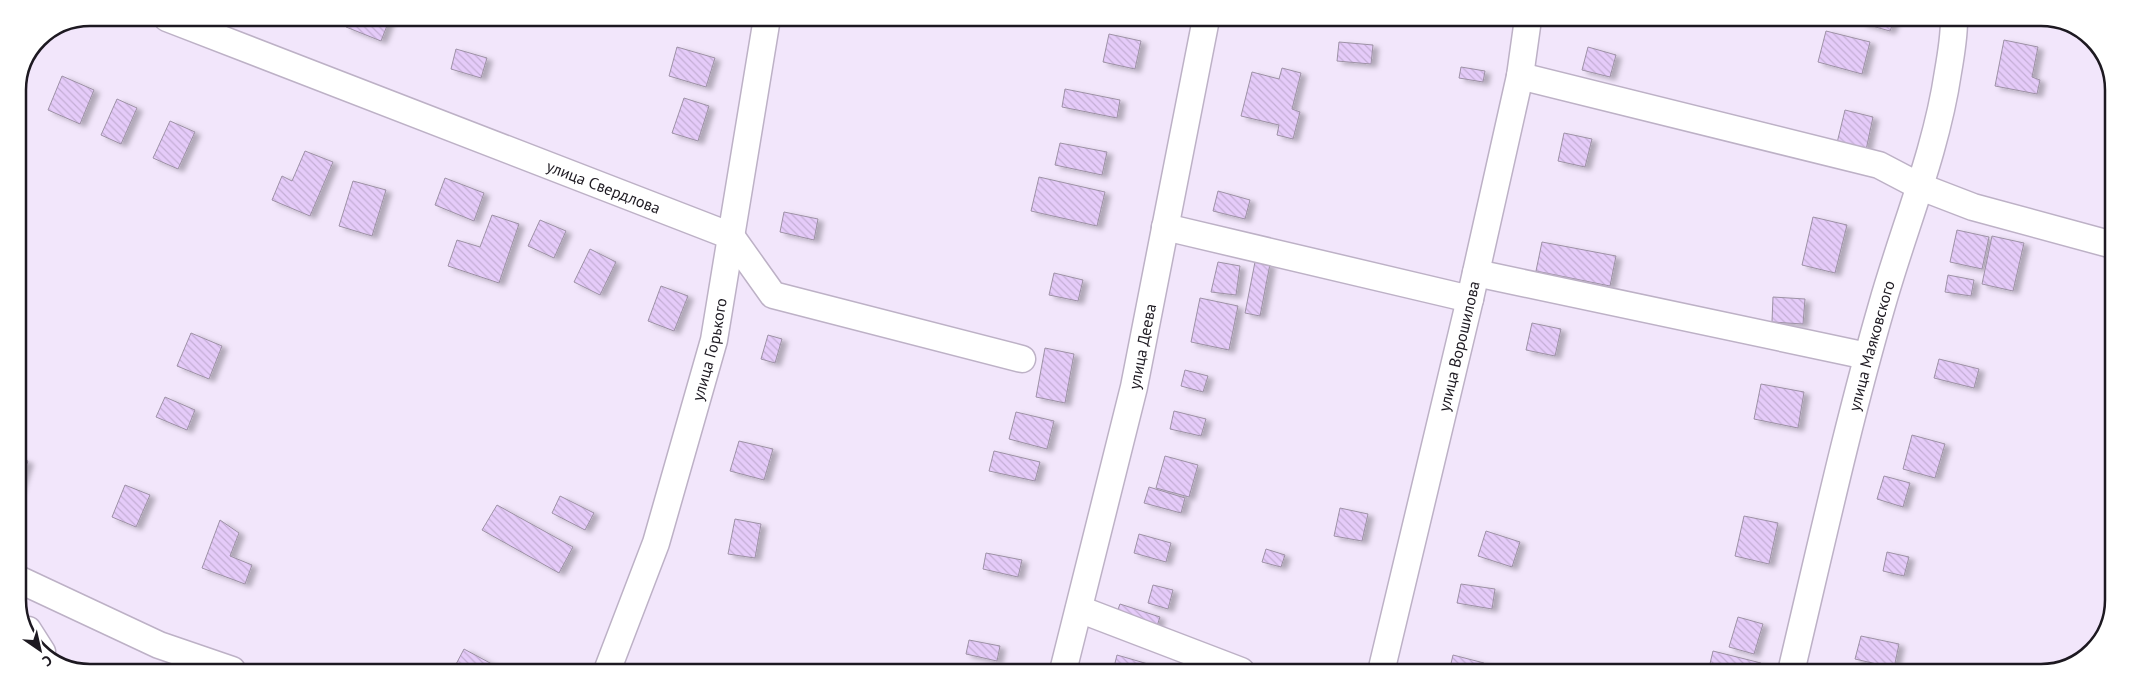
<svg xmlns="http://www.w3.org/2000/svg" width="2131" height="690" viewBox="0 0 2131 690" font-family="'PT Sans',sans-serif">
	<style>
		.building { fill: url(#building-back-hatch); stroke: #9d91a5; filter: url(#shadow) }
		.lines { fill: none; stroke-linecap: round; stroke-linejoin: round }
		.minor-casing { stroke: #bdb1c6; stroke-width: 29 }
		.minor { stroke: #fff; stroke-width: 26 }
		.labels { text-anchor: middle; stroke-width: 4; stroke-linejoin: round; paint-order: stroke }
		.street-label { font-size: 16px; fill: #1d1921; stroke: #fff }
		.rim { fill: none; stroke: #1d1921; stroke-width: 2.5 }
	</style>
	<defs>
		<pattern id="building-back-hatch" width="6" height="6" patternUnits="userSpaceOnUse" patternTransform="scale(1.25)"><rect width="6" height="6" fill="#e5cbf9"/><path d="M-1 5l2 2M0 0l6 6M5-1l2 2" fill="none" stroke="#c4aed5"/></pattern>
		<filter id="shadow"><feDropShadow dx="5.5" dy="3" stdDeviation="2.5" flood-color="#0004"/></filter>
	</defs>
	<rect width="100%" height="100%" fill="#f2e6fb"/>
	<path class="building" d="M 350,18 L 390,18 L 381,41 L 346,27 Z
		M 1862,20 L 1894,20 L 1890,31 L 1861,23 Z
		M 1826,31 L 1870,42 L 1862,74 L 1818,62 Z
		M 1109,34 L 1141,41 L 1135,69 L 1103,62 Z
		M 2004,40 L 2038,47 L 2032,77 L 2040,80 L 2037,94 L 1995,86 Z
		M 1339,42 L 1373,45 L 1371,64 L 1337,61 Z
		M 677,47 L 715,58 L 706,87 L 669,76 Z
		M 1588,47 L 1616,55 L 1610,77 L 1582,70 Z
		M 456,49 L 487,58 L 481,78 L 451,69 Z
		M 1461,67 L 1485,71 L 1483,82 L 1459,78 Z
		M 1282,68 L 1301,73 L 1292,109 L 1300,112 L 1293,139 L 1277,135 L 1279,125 L 1241,116 L 1252,72 L 1279,79 Z
		M 62,76 L 94,90 L 80,124 L 48,110 Z
		M 1065,89 L 1120,100 L 1117,118 L 1062,107 Z
		M 684,98 L 709,106 L 698,141 L 672,133 Z
		M 117,99 L 137,108 L 121,144 L 101,135 Z
		M 1845,110 L 1873,117 L 1866,150 L 1837,143 Z
		M 170,121 L 195,132 L 178,169 L 153,158 Z
		M 1564,133 L 1592,139 L 1585,167 L 1558,161 Z
		M 1060,143 L 1107,152 L 1102,175 L 1055,165 Z
		M 305,151 L 333,162 L 310,216 L 272,200 L 282,176 L 292,181 Z
		M 1039,177 L 1105,192 L 1097,226 L 1031,211 Z
		M 445,178 L 484,193 L 474,221 L 435,205 Z
		M 353,181 L 386,190 L 372,236 L 339,226 Z
		M 1218,191 L 1250,200 L 1245,219 L 1213,211 Z
		M 784,212 L 818,219 L 814,240 L 780,232 Z
		M 492,215 L 519,224 L 499,283 L 448,266 L 457,240 L 480,247 Z
		M 1813,217 L 1847,225 L 1835,273 L 1802,265 Z
		M 540,220 L 566,231 L 554,258 L 528,246 Z
		M 1957,230 L 1989,237 L 1982,269 L 1950,262 Z
		M 1992,236 L 2024,243 L 2013,291 L 1982,284 Z
		M 1542,242 L 1616,256 L 1610,286 L 1536,271 Z
		M 590,249 L 616,262 L 600,295 L 574,282 Z
		M 1218,262 L 1240,266 L 1236,295 L 1211,292 Z
		M 1255,262 L 1270,264 L 1260,316 L 1245,313 Z
		M 1054,273 L 1083,280 L 1078,301 L 1049,295 Z
		M 1948,275 L 1974,280 L 1971,296 L 1945,292 Z
		M 661,286 L 688,296 L 674,331 L 648,321 Z
		M 1773,297 L 1805,299 L 1803,324 L 1772,322 Z
		M 1200,298 L 1238,306 L 1229,350 L 1191,342 Z
		M 1532,323 L 1561,329 L 1555,356 L 1526,350 Z
		M 191,333 L 222,346 L 209,379 L 177,366 Z
		M 768,335 L 782,339 L 775,363 L 761,359 Z
		M 1045,348 L 1074,354 L 1065,403 L 1036,397 Z
		M 1939,359 L 1979,369 L 1974,388 L 1934,378 Z
		M 1185,370 L 1208,376 L 1203,392 L 1181,386 Z
		M 1761,384 L 1804,392 L 1798,428 L 1754,419 Z
		M 165,397 L 195,410 L 187,430 L 156,417 Z
		M 1174,411 L 1206,419 L 1201,436 L 1170,429 Z
		M 1016,412 L 1054,421 L 1047,449 L 1009,439 Z
		M 1912,435 L 1945,444 L 1935,478 L 1903,469 Z
		M 739,441 L 773,449 L 764,480 L 730,471 Z
		M 994,451 L 1040,462 L 1035,481 L 989,471 Z
		M 1165,456 L 1198,465 L 1189,497 L 1156,488 Z
		M 18,458 L 28,461 L 18,491 Z
		M 1884,476 L 1910,483 L 1903,507 L 1877,499 Z
		M 125,485 L 150,495 L 136,527 L 112,517 Z
		M 1149,487 L 1185,498 L 1181,513 L 1144,503 Z
		M 560,496 L 594,513 L 585,530 L 552,513 Z
		M 497,505 L 573,547 L 559,573 L 482,530 Z
		M 1340,508 L 1368,514 L 1362,541 L 1334,536 Z
		M 1744,516 L 1778,523 L 1769,564 L 1735,556 Z
		M 735,519 L 761,524 L 755,558 L 728,554 Z
		M 220,520 L 239,533 L 230,556 L 252,565 L 245,584 L 202,568 Z
		M 1486,531 L 1520,542 L 1512,567 L 1478,556 Z
		M 1139,534 L 1171,543 L 1166,562 L 1134,553 Z
		M 1266,549 L 1285,555 L 1281,567 L 1262,562 Z
		M 1887,552 L 1909,557 L 1904,576 L 1883,571 Z
		M 986,553 L 1022,560 L 1018,577 L 983,569 Z
		M 1461,584 L 1495,589 L 1492,609 L 1457,603 Z
		M 1153,585 L 1173,590 L 1168,609 L 1148,603 Z
		M 1120,604 L 1160,617 L 1156,629 L 1116,615 Z
		M 1738,617 L 1763,624 L 1754,654 L 1729,647 Z
		M 1861,636 L 1899,644 L 1894,668 L 1855,659 Z
		M 969,640 L 1000,646 L 997,661 L 966,654 Z
		M 464,649 L 505,671 L 458,670 L 454,668 Z
		M 1713,651 L 1761,663 L 1759,672 L 1708,672 Z
		M 1117,655 L 1155,666 L 1153,671 L 1113,671 Z
		M 1453,655 L 1484,663 L 1482,672 L 1449,672 Z"/>
	<g class="lines">
		<defs>
			<g id="minor">
				<path id="s1" d="M 167,18 L 731,236 L 773,295 L 1022,359"/>
				<path d="M 1520,76 L 1879,165 L 1921,187 L 1973,207 L 2113,245"/>
				<path d="M 1165,227 L 1470,299"/>
				<path d="M 1476,273 L 1867,356"/>
				<path d="M 18,579 L 159,645 L 232,670"/>
				<path d="M 1079,609 L 1241,671"/>
				<path d="M 28,630 L 42,652"/>
				<path id="s2" d="M 607,671 L 656,543 L 714,340 L 767,18"/>
				<path id="s3" d="M 1063,671 L 1134,387 L 1206,19"/>
				<path id="s4" d="M 1381,672 L 1470,299 L 1520,76 L 1528,19"/>
				<path id="s5" d="M 1791,672 C 1820,550 1847,426 1882,305 C 1904,227 1936,153 1948,72 C 1951,55 1954,38 1954,20"/>
			</g>
		</defs>
		<use href="#minor" class="minor-casing"/>
		<use href="#minor" class="minor"/>
	</g>
	<g class="labels">
		<g class="street-label">
			<text dy="6" stroke="none"><textPath href="#s1" startOffset="468">улица Свердлова</textPath></text>
			<text dy="6" stroke="none"><textPath href="#s5" startOffset="336">улица Маяковского</textPath></text>
			<text dy="6" stroke="none"><textPath href="#s4" startOffset="335">улица Ворошилова</textPath></text>
			<text dy="6" stroke="none"><textPath href="#s3" startOffset="334">улица Деева</textPath></text>
			<text dy="6" stroke="none"><textPath href="#s2" startOffset="338">улица Горького</textPath></text>
		</g>
	</g>
	<path d="M0 0H2131V690H0ZM90 26H2041A64 64 0 0 1 2105 90V600A64 64 0 0 1 2041 664H90A64 64 0 0 1 26 600V90A64 64 0 0 1 90 26Z" fill="#fff" fill-rule="evenodd"/>
	<path class="rim" d="M90 26H2041A64 64 0 0 1 2105 90V600A64 64 0 0 1 2041 664H90A64 64 0 0 1 26 600V90A64 64 0 0 1 90 26Z"/>
	<g transform="translate(40 650) rotate(146)" stroke="#ffffff" stroke-width="4" paint-order="stroke">
	<path d="M0-4L9 19L0 12L-9 19Z" fill="#1d1921"/>
	<text y="-8" font-size="14" font-weight="bold" text-anchor="middle" fill="#1d1921">С</text>
	</g>
</svg>
